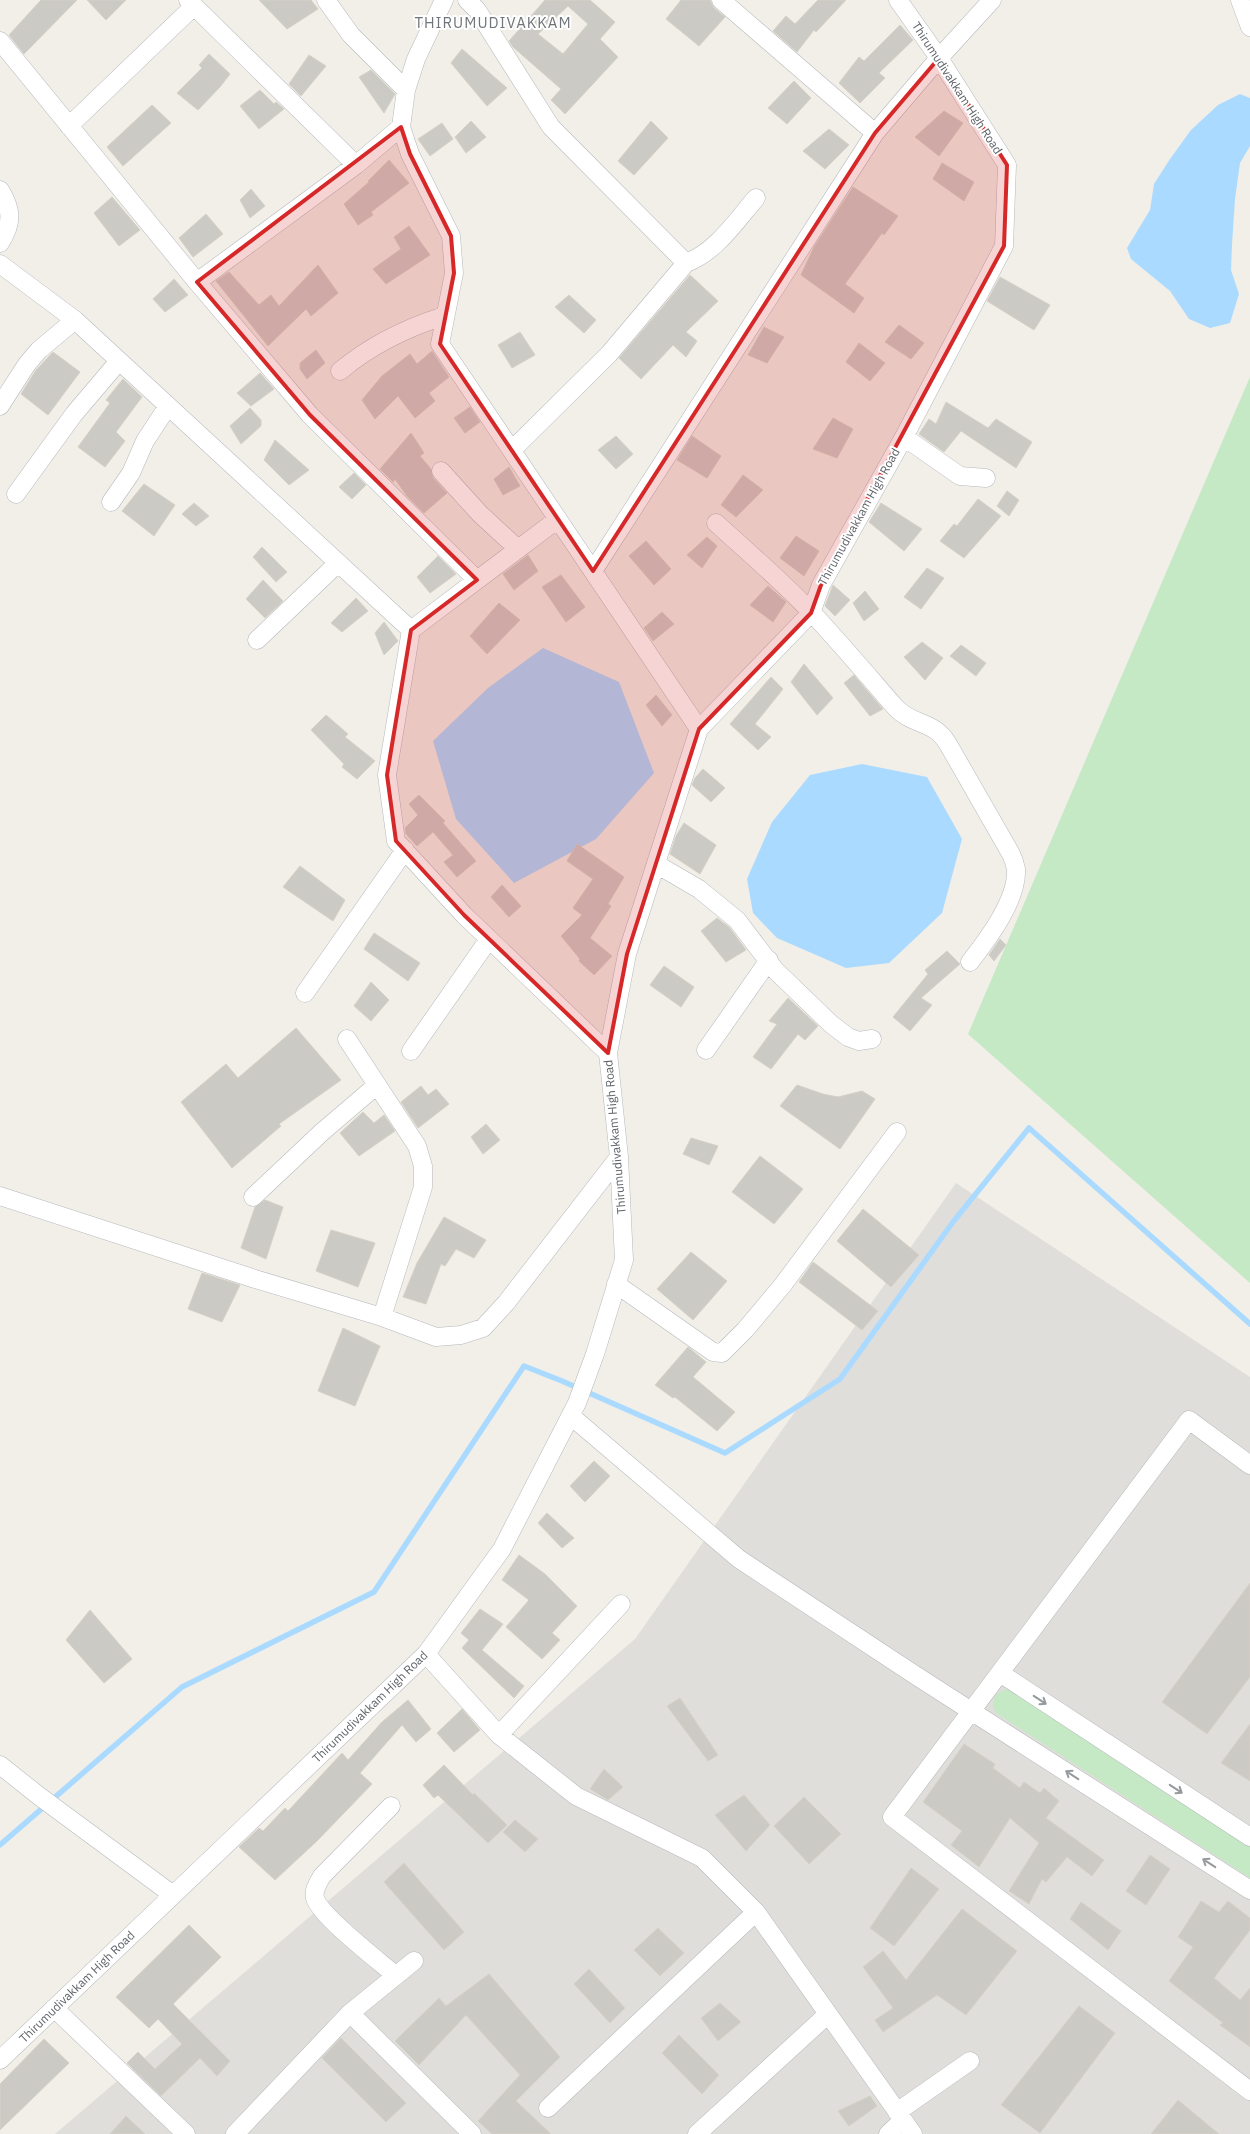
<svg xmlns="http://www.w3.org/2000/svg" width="1250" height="2134" viewBox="0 0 1250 2134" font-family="'IBM Plex Sans',sans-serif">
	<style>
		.industrial { fill: #e0deda }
		.green { fill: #c5e8c5 }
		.water { fill: #aadaff }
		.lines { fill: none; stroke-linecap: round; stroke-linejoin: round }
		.stream { stroke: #aadaff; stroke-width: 5.5 }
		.building { fill: #cccac5; stroke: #d6d1c6; fill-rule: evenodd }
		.minor-casing { stroke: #b5b8bc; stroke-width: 19 }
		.minor { stroke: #fff; stroke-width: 18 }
		.oneway { stroke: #979a9d }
		.marked { fill: #d62828; fill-opacity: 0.2; stroke: #d62828; stroke-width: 4; stroke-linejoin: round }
		.labels { text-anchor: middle; stroke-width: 4; stroke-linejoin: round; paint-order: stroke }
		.street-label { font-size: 12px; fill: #5f6368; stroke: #fff }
		.quarter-label { font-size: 15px; letter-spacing: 1px; fill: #70757a; stroke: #fff }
	</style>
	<rect width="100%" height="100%" fill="#f1efe8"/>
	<path class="industrial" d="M 956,1183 L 1250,1377 L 1250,2134 L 55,2134 L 635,1639 Z"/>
	<path class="green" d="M 1250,377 L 1250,1283 L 968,1034 Z
		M 1006,1689 L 1012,1690 L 1250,1844 L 1250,1878 L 996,1713 L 993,1707 L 995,1695 Z"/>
	<path class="water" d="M 1240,94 L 1250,98 L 1250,146 L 1240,163 L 1235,199 L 1232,244 L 1231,270 L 1239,294 L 1230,323 L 1210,328 L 1189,319 L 1170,291 L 1131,259 L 1127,248 L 1150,210 L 1154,184 L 1170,159 L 1191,130 L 1218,105 Z
		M 543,648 L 619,682 L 654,773 L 596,839 L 514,883 L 456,819 L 433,741 L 488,688 Z
		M 862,764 L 927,777 L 962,839 L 942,913 L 889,963 L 846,968 L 777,938 L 753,913 L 747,879 L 772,822 L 810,775 Z"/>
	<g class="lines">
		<path class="stream" d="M 0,1845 L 182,1687 L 374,1592 L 524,1366 L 562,1381 L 725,1453 L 840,1379 L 953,1222 L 1029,1128 L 1250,1324"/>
	</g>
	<path class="building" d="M 41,0 L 77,0 L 24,54 L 9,35 Z
		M 87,0 L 126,0 L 106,20 Z
		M 259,0 L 311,0 L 318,9 L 287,29 Z
		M 545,0 L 590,0 L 615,22 L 600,39 L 618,57 L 565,114 L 551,100 L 561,89 L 513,47 L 509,41 ZM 568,6 L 588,24 L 563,54 L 538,34 Z
		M 681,0 L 710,0 L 714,8 L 725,17 L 699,46 L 666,19 Z
		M 818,0 L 846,0 L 816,32 L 814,30 L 797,52 L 773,31 L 786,16 L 795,24 Z
		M 900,25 L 913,40 L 879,73 L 885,78 L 860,103 L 839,83 L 859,57 L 864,61 Z
		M 462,49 L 507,88 L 487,106 L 451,63 Z
		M 209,54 L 230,74 L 220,87 L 198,110 L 177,93 L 202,68 L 199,65 Z
		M 309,55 L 326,66 L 301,96 L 289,84 Z
		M 371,70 L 395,94 L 384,113 L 359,77 Z
		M 794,81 L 811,98 L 787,124 L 768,108 Z
		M 260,90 L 274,104 L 276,102 L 284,109 L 259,129 L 240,106 Z
		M 152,105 L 171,123 L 123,166 L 107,147 Z
		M 944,111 L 963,123 L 939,156 L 915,137 Z
		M 471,121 L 486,137 L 466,153 L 455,137 Z
		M 651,121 L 668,138 L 634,175 L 618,161 Z
		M 442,123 L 453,139 L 430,156 L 418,139 Z
		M 829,129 L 849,145 L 825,169 L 803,151 Z
		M 389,160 L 409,183 L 371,212 L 373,215 L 358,225 L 344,204 L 369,182 L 368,181 Z
		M 942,163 L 974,182 L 964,201 L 933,179 Z
		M 853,187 L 898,216 L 884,235 L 882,233 L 845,284 L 864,298 L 854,313 L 801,275 L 814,247 Z
		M 251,189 L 265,206 L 250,218 L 240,200 Z
		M 112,197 L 140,230 L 119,246 L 94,213 Z
		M 206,214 L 223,234 L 193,257 L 179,238 Z
		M 409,226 L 430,255 L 386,284 L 373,269 L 401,249 L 394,237 Z
		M 318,265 L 338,293 L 311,316 L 306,309 L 268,346 L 216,281 L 229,272 L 259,305 L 271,295 L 279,306 Z
		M 690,275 L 718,301 L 686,332 L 697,341 L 686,357 L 673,345 L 641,379 L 619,358 Z
		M 1000,277 L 1050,305 L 1034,330 L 987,301 Z
		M 174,279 L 188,295 L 165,312 L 153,299 Z
		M 569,295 L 596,320 L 584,333 L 555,307 Z
		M 899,325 L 924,343 L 911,359 L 885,342 Z
		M 764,327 L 784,337 L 767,363 L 748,355 Z
		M 520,332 L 535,355 L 512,368 L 498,345 Z
		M 859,343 L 885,363 L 870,381 L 846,362 Z
		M 316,350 L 325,363 L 307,379 L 300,369 L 300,363 Z
		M 432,351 L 449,377 L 429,393 L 435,401 L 415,418 L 398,396 L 375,419 L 362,400 L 382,376 L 410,354 L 417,364 Z
		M 53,352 L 80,372 L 48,415 L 21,394 L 36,370 Z
		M 260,373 L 274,389 L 251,406 L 237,393 Z
		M 123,379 L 142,397 L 116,432 L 125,441 L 105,467 L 78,447 L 110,403 L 106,400 Z
		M 946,402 L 988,428 L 996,419 L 1032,442 L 1016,468 L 961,431 L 944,452 L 919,434 L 929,419 L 936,424 Z
		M 470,407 L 480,422 L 465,433 L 454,418 Z
		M 250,408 L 261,420 L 261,426 L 241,444 L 230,426 Z
		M 833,418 L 853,429 L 837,458 L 813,449 Z
		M 411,433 L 424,453 L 420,456 L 431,469 L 433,478 L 447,493 L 424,513 L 407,496 L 395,479 L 393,482 L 380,469 Z
		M 616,436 L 633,454 L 616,469 L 598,450 Z
		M 692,436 L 721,456 L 707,478 L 677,460 Z
		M 275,440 L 309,470 L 289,485 L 264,460 Z
		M 509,467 L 520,486 L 503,495 L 494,479 Z
		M 354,473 L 366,485 L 352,499 L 339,487 Z
		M 743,475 L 763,490 L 736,517 L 721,505 Z
		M 144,484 L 175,505 L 154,536 L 122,511 Z
		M 1007,491 L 1019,500 L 1009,516 L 997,506 Z
		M 978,499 L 1001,516 L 964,558 L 940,541 L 954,524 L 957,526 Z
		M 194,503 L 209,516 L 196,526 L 182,514 Z
		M 881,503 L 922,529 L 904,551 L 869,522 Z
		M 796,536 L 819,551 L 804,576 L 780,558 Z
		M 707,537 L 717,546 L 702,568 L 687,555 Z
		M 646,541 L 671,569 L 654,585 L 629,556 Z
		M 262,547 L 287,572 L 276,582 L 253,557 Z
		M 528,555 L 538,571 L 514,590 L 503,574 Z
		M 438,556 L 456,574 L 430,593 L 417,577 Z
		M 927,568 L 944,578 L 921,609 L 904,597 Z
		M 561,575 L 585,607 L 566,622 L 542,587 Z
		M 263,580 L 283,601 L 265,618 L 246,599 Z
		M 833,585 L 850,600 L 835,616 L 825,606 Z
		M 768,586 L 786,602 L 773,622 L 750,605 Z
		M 865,591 L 879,609 L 864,621 L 853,603 Z
		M 356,598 L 368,611 L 342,632 L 331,623 Z
		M 499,603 L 520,620 L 487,654 L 470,636 Z
		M 662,612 L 674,624 L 653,641 L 644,628 Z
		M 384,622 L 398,641 L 384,655 L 375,633 Z
		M 922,642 L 943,658 L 925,680 L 904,657 Z
		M 961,645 L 986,663 L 976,676 L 950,656 Z
		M 804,664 L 833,698 L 817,715 L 791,682 Z
		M 854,675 L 858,680 L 883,709 L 870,716 L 844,683 Z
		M 771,677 L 783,689 L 755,724 L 771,737 L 758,750 L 730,724 Z
		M 656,695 L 672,715 L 662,726 L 646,705 Z
		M 326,715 L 348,734 L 345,737 L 375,761 L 357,779 L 342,767 L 344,764 L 311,730 Z
		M 703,769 L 725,788 L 711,802 L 692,785 L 695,778 Z
		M 419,795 L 445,821 L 443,823 L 476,861 L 457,877 L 444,862 L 453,855 L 433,832 L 417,846 L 406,834 L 405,828 L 418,815 L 409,804 Z
		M 684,823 L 716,845 L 700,874 L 670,854 L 676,836 Z
		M 577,844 L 624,877 L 608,904 L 611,906 L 590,938 L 612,956 L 594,975 L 579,961 L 580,959 L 561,936 L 582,915 L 573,908 L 593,879 L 567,861 Z
		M 300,866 L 345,900 L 333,921 L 283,887 Z
		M 502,885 L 521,906 L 509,917 L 491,897 Z
		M 717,918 L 729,927 L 746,950 L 726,962 L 701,931 Z
		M 374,933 L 420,963 L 408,981 L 364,949 Z
		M 1000,939 L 1006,945 L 994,961 L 989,955 Z
		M 947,951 L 960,964 L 921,998 L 932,1005 L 910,1031 L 893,1017 L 928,974 L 925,970 Z
		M 664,966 L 694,987 L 681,1007 L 650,985 Z
		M 371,982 L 389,1000 L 371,1021 L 354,1006 Z
		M 788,998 L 818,1026 L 805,1040 L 798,1034 L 771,1069 L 753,1057 L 777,1024 L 769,1021 Z
		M 296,1028 L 341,1080 L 279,1124 L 281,1126 L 232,1168 L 181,1102 L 226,1064 L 238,1078 Z
		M 797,1085 L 823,1094 L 838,1097 L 862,1091 L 875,1099 L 840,1149 L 780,1106 Z
		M 421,1086 L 428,1095 L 436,1089 L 449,1104 L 418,1128 L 401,1102 Z
		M 363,1112 L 374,1123 L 384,1115 L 395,1131 L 359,1156 L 340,1133 Z
		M 486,1124 L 500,1140 L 483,1154 L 471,1137 Z
		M 691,1138 L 718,1146 L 709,1165 L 683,1154 Z
		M 760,1156 L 803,1189 L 774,1224 L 732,1192 Z
		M 265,1200 L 283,1207 L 266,1259 L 241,1248 L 255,1207 Z
		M 863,1209 L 919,1255 L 891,1287 L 837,1241 Z
		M 444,1217 L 486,1240 L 474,1258 L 456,1249 L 445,1266 L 441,1264 L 426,1304 L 403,1297 L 417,1263 Z
		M 331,1230 L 375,1243 L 358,1287 L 316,1271 Z
		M 691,1252 L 727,1281 L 693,1320 L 657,1289 Z
		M 813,1262 L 878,1311 L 862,1330 L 799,1282 Z
		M 202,1273 L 240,1285 L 222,1322 L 188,1309 Z
		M 343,1328 L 380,1346 L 355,1406 L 318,1391 Z
		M 688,1347 L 706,1362 L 693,1377 L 735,1412 L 717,1431 L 675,1397 L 673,1398 L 655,1385 Z
		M 594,1461 L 610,1476 L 585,1502 L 570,1486 Z
		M 547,1513 L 574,1538 L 562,1548 L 538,1523 Z
		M 519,1555 L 545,1574 L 577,1606 L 552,1633 L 560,1640 L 542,1659 L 506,1627 L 529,1600 L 502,1580 Z
		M 1250,1583 L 1250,1677 L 1207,1734 L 1162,1702 Z
		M 480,1609 L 503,1624 L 482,1650 L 524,1686 L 514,1698 L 462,1648 L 469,1640 L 461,1633 Z
		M 90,1610 L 132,1659 L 104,1683 L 66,1640 Z
		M 680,1698 L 718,1755 L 708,1761 L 667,1706 Z
		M 408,1700 L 431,1729 L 416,1742 L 402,1725 L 360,1773 L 372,1784 L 317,1841 L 275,1880 L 239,1847 L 259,1828 L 263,1831 L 285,1808 L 288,1811 L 342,1753 L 348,1760 L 382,1722 Z
		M 462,1709 L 480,1730 L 454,1752 L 437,1733 Z
		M 1250,1724 L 1250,1781 L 1221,1763 Z
		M 964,1744 L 995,1764 L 993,1768 L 1020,1788 L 1024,1782 L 1040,1793 L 1044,1788 L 1059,1801 L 1046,1818 L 1104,1860 L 1092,1876 L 1067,1857 L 1046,1882 L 1042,1879 L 1029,1904 L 1009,1891 L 1039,1843 L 1010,1818 L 979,1867 L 951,1845 L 962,1831 L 923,1802 Z
		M 444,1765 L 473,1795 L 474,1793 L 507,1825 L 488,1843 L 438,1795 L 434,1798 L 423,1785 Z
		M 604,1769 L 623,1787 L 608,1800 L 590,1789 Z
		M 744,1795 L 770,1825 L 746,1851 L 715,1815 Z
		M 804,1797 L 841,1834 L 809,1864 L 774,1826 Z
		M 515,1820 L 538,1839 L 525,1852 L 503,1832 Z
		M 1150,1855 L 1170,1869 L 1146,1905 L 1126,1891 Z
		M 404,1863 L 464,1932 L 444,1950 L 384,1882 Z
		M 911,1868 L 939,1889 L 894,1946 L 870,1928 Z
		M 1201,1901 L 1219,1912 L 1228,1901 L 1250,1918 L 1250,1930 L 1214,1978 L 1240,2000 L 1250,1988 L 1250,2047 L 1220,2025 L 1223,2023 L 1169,1981 L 1193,1947 L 1178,1937 Z
		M 1081,1902 L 1121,1931 L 1108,1950 L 1070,1919 Z
		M 962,1909 L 1017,1951 L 966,2015 L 937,1995 L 883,2032 L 875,2020 L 893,2008 L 863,1967 L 883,1951 L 906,1980 Z
		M 189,1925 L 221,1957 L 173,2004 L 230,2061 L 217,2076 L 200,2058 L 161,2096 L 127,2063 L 138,2052 L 155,2069 L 182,2044 L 158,2019 L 149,2028 L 116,1997 Z
		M 658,1928 L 684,1953 L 660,1976 L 634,1950 Z
		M 589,1969 L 625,2008 L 610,2023 L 574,1984 Z
		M 489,1974 L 560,2057 L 516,2101 L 551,2134 L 492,2134 L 478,2121 L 520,2075 L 466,2015 L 419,2065 L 395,2041 L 439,1998 L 446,2006 Z
		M 720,2003 L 741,2022 L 718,2041 L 701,2018 Z
		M 1079,2006 L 1115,2033 L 1040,2133 L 1001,2105 Z
		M 679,2035 L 719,2075 L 702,2094 L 662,2053 Z
		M 341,2038 L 406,2103 L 386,2122 L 322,2058 Z
		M 44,2039 L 69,2063 L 0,2130 L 0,2084 Z
		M 870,2096 L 877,2106 L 849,2126 L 838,2111 Z
		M 1178,2100 L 1219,2134 L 1151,2134 Z
		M 126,2116 L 145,2134 L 110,2134 Z"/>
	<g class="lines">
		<defs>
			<path id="minor" d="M 188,0 L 356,165 L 401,127
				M 326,0 L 351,35 L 406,90
				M 444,0 L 416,59 L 406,90 L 401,127 L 410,154 L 451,236 L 454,273 L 440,344 L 699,729
				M 467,0 L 477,10 L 551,127 L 686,263 L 609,354 L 512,450
				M 721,0 L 875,133 L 939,58 L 992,0
				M 1240,0 L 1250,27
				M 0,41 L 197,282 L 310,415 L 477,580
				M 69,126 L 194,6
				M 0,190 C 12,209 13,223 0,243
				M 686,263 C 716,252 736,221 756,198
				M 0,264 L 75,320 L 411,630 L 558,519
				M 197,282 L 356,165
				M 340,371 C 371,345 406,328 444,316
				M 0,406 L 27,364 L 39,350 L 75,320
				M 904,437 L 960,476 L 986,478
				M 441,471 L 480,514 L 518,549
				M 16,494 L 74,414 L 119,361
				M 111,502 L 131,473 L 145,441 L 168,406
				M 716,523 C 749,553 783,582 813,614 C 842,645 869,677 896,708 C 913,726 934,720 948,744 L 1011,854 C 1013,858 1015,864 1016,869 C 1018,899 988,939 970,962
				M 593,571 L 875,133
				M 411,630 L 387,775 L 396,841 L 464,915 L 608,1053
				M 257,640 L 338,563
				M 656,864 L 699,889 L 737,920 L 775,970 L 831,1024 L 848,1037 L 859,1041 L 872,1039
				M 305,993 L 405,850
				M 347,1039 L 417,1146 L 423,1166 L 423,1187 L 382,1317
				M 706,1050 L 769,960
				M 411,1051 L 489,939
				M 0,1196 L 255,1279 L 382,1317 L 436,1337 L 461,1335 L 483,1328 L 506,1303 L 619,1157
				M 253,1197 L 322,1132 L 377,1085
				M 616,1284 L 713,1352 L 722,1353 L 745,1330 L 782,1286 L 897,1132
				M 571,1416 L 739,1559 L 915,1675 L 1250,1890
				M 1250,1465 L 1189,1420 L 892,1817 L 1250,2091
				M 426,1654 L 499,1735 L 576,1796 L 702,1858 L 756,1912 L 913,2134
				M 1000,1673 L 1250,1837
				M 499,1735 L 621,1604
				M 0,1765 L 39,1796 L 173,1895
				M 391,1806 L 322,1876 C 318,1883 313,1890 315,1898 C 320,1916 379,1961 395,1975
				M 54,2008 L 186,2134
				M 350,2013 L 472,2134
				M 0,2060 L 426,1654 L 502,1549 L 577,1403 L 595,1354 L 624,1260 L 619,1157 L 608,1053 L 627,954 L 699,729 L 811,613 L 821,585 L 904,437 L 1004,246 L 1007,165 L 939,58 L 898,0
				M 548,2108 L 756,1912
				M 897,2112 L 970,2061
				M 235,2134 L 350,2013 L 414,1961
				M 697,2134 L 827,2015
				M 888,2134 L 903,2120"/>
		</defs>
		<use href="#minor" class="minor-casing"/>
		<use href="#minor" class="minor"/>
	</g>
	<defs><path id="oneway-shaft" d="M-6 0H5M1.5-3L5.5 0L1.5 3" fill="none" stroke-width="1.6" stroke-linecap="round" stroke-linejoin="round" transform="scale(1.25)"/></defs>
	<g class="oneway">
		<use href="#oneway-shaft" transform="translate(1040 1700) rotate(33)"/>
		<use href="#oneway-shaft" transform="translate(1072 1775) rotate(-147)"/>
		<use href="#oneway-shaft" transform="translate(1176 1789) rotate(33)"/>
		<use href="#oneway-shaft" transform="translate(1209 1863) rotate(-147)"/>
	</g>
	<path class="marked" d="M 939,58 L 1007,165 L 1004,246 L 821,585 L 811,613 L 699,729 L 627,954 L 608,1053 L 464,915 L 396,841 L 387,775 L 411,630 L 477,580 L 310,415 L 197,282 L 401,127 L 410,154 L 451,236 L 454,273 L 440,344 L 593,571 L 875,133 Z"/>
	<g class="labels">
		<g class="street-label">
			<text transform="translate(957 88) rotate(57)" y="4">Thirumudivakkam High Road</text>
			<text transform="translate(859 517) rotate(-61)" y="4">Thirumudivakkam High Road</text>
			<text transform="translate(615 1137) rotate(-95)" y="4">Thirumudivakkam High Road</text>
			<text transform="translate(370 1707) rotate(-44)" y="4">Thirumudivakkam High Road</text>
			<text transform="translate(77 1987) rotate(-44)" y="4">Thirumudivakkam High Road</text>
		</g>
		<g class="quarter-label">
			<text x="493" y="28">THIRUMUDIVAKKAM</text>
		</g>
	</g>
</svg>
